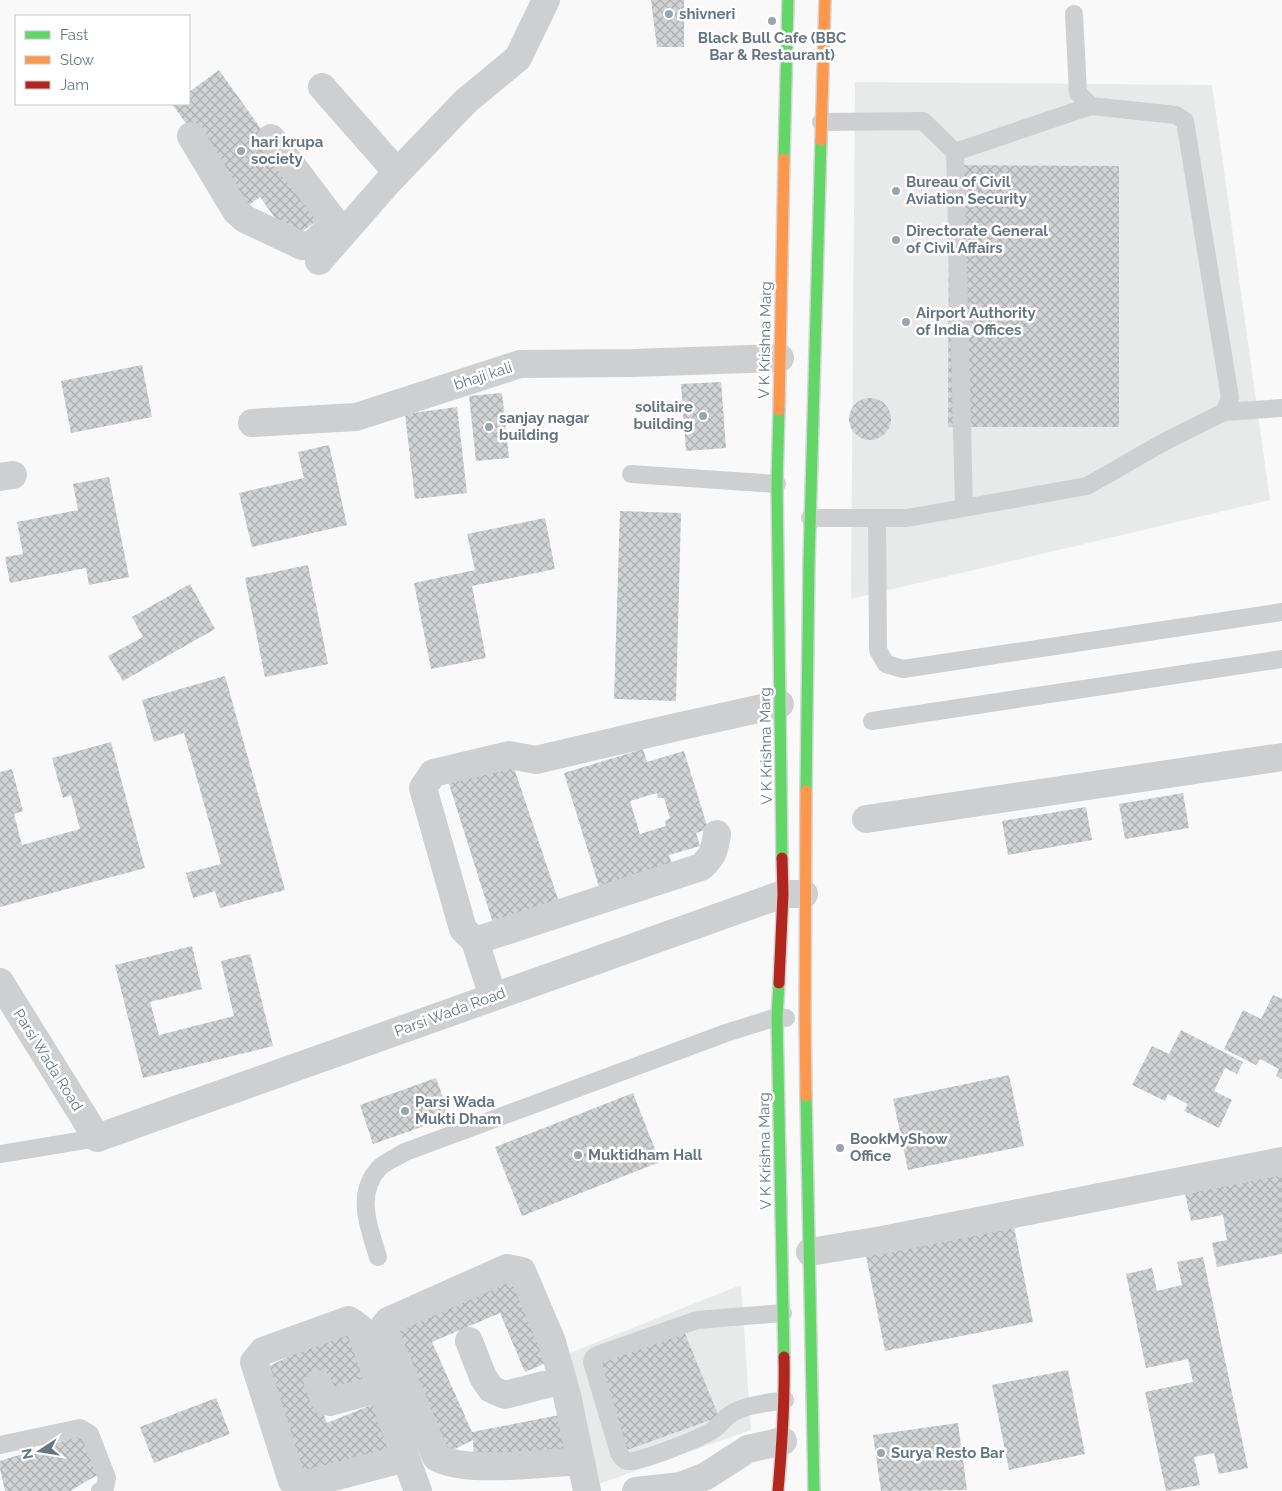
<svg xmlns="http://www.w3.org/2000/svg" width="1282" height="1491" viewBox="0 0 1282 1491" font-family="Raleway,sans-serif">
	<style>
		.built { fill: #e8e9e9 }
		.building { fill: url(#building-cross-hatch); fill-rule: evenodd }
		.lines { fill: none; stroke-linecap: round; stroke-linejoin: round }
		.fast-casing { stroke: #d5d6d7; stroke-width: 14 }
		.slow-casing { stroke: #d5d6d7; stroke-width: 14 }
		.jam-casing { stroke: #d5d6d7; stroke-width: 14 }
		.lane { stroke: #cecfd0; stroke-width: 18 }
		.street { stroke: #cecfd0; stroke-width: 28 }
		.fast { stroke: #63d668; stroke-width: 11 }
		.slow { stroke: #ff974d; stroke-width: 11 }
		.jam { stroke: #b3261e; stroke-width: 11 }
		.poi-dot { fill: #99a4ac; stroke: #fff; stroke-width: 2 }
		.labels { text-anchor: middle; stroke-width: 5; stroke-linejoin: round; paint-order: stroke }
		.poi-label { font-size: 15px; font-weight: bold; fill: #657683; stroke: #fff; text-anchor: start }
		.street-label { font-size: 15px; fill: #657683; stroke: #fff }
	</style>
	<defs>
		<pattern id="building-cross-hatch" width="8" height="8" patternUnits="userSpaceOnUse" patternTransform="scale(1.25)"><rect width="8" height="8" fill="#d0d2d3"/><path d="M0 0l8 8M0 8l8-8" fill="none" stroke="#acafb1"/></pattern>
	</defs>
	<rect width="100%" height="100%" fill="#f9f9f9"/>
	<path class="built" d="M 855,82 L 1212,85 L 1270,500 L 851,599 Z
		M 741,1285 L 751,1430 L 593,1486 L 567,1354 Z"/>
	<path class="building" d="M 651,0 L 684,0 L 684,47 L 657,47 Z
		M 219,70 L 323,216 L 291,240 L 260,197 L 246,207 L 172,104 L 189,104 L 189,92 Z
		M 949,165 L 1119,166 L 1119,427 L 948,427 Z
		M 142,365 L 152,417 L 71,433 L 61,381 Z
		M 721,382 L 726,448 L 686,451 L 681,384 Z
		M 502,393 L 509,458 L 476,461 L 469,396 Z
		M849 419a21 21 0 1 1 42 0a21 21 0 1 1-42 0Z
		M 457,407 L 467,493 L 415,499 L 405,414 Z
		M 329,445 L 347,525 L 252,547 L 239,493 L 304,478 L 298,452 Z
		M 109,477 L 129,577 L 89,585 L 86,568 L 10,583 L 5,557 L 23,554 L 17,522 L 78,510 L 73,484 Z
		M 620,511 L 681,513 L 676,701 L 614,699 Z
		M 545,518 L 555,569 L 472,586 L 486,658 L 431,669 L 414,583 L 475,570 L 467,534 Z
		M 308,565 L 328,664 L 265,677 L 245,578 Z
		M 190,584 L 215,629 L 123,681 L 108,656 L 143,637 L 132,617 Z
		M 225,676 L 285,890 L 220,908 L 215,891 L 193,898 L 186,873 L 221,864 L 184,733 L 154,742 L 142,700 Z
		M 111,742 L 145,868 L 0,907 L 0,772 L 12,769 L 23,811 L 14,814 L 22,845 L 80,829 L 71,795 L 63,798 L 52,758 Z
		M 643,749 L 647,762 L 684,751 L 708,829 L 696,833 L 700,846 L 669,855 L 673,868 L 600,890 L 564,773 ZM 657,793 L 658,798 L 664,798 L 670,818 L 665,821 L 666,826 L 640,834 L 630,801 Z
		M 512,762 L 560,905 L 493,923 L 448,781 Z
		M 1183,793 L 1189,828 L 1125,839 L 1119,804 Z
		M 1086,807 L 1092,840 L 1008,855 L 1002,821 Z
		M 192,946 L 202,989 L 150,1002 L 159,1035 L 234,1016 L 221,961 L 250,954 L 273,1046 L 143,1078 L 115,965 Z
		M 1273,995 L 1282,999 L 1282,1079 L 1276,1076 L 1279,1069 L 1260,1059 L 1256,1065 L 1224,1049 L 1243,1010 L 1261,1019 Z
		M 1181,1030 L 1243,1062 L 1237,1074 L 1225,1068 L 1214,1091 L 1232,1100 L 1219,1128 L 1184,1111 L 1188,1104 L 1168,1094 L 1165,1101 L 1132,1085 L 1152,1046 L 1169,1054 Z
		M 1009,1075 L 1024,1146 L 908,1170 L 893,1099 Z
		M 436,1078 L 450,1117 L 373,1144 L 360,1105 Z
		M 633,1093 L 660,1162 L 522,1216 L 495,1147 Z
		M 1282,1173 L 1282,1254 L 1217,1267 L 1212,1243 L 1227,1240 L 1223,1215 L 1191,1221 L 1185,1193 Z
		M 1013,1222 L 1033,1322 L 885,1351 L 865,1251 Z
		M 1203,1257 L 1248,1468 L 1219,1474 L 1214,1453 L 1194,1457 L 1200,1485 L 1166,1491 L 1145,1392 L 1193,1382 L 1188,1359 L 1146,1368 L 1126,1274 L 1152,1268 L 1157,1291 L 1182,1285 L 1177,1262 Z
		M 515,1275 L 553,1360 L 525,1372 L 500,1313 L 432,1342 L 472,1432 L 565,1414 L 566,1456 L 474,1458 L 473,1440 L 441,1456 L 389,1330 Z
		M 351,1327 L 371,1376 L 335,1390 L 328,1374 L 311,1381 L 327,1423 L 381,1401 L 399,1448 L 302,1478 L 267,1367 Z
		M 684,1331 L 719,1417 L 627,1450 L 599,1364 Z
		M 1068,1370 L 1085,1454 L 1009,1470 L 992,1385 Z
		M 216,1398 L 230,1434 L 154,1463 L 140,1427 Z
		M 958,1423 L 967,1490 L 881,1491 L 873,1435 Z
		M 82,1435 L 99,1474 L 70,1491 L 5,1491 L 0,1469 L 0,1461 Z"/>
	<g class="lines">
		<defs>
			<path id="fast" d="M 784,159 L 788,0
				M 779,410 L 777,484 L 782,858
				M 806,791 L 809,562 L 821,140
				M 779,983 L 777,1017 L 784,1357
				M 806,1096 L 814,1491"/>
			<path id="slow" d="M 821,140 L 825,0
				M 779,410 L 784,159
				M 806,791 L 805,1019 L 806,1096"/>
			<path id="jam" d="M 779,983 L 783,894 L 782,858
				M 778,1491 C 782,1446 785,1402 784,1357"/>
		</defs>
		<use href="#fast" class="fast-casing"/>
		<use href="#slow" class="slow-casing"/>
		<use href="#jam" class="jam-casing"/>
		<path class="lane" d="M 821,122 L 923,121 L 955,152
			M 1224,412 L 1282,408
			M 631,474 L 777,484
			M 964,507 L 955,152 L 1091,106
			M 810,518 L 907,518 L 1087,486 L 1164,442 L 1224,412 L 1230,398 L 1185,121 L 1176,115 L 1091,106 L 1078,93 L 1074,14
			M 877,518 L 878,650 L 886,664 L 903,669 L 1282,612
			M 872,721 L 1282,659
			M 0,1154 L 97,1138
			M 378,1257 C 369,1228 355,1194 379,1168 C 385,1162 397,1157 405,1152 L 726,1033 L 777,1017 L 786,1018
			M 783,1313 L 697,1320 L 600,1354 L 594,1357 L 592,1362 L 619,1453 C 621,1456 623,1460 627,1461 C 637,1464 703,1437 713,1430 C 721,1424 726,1415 736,1411 C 750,1404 770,1403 785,1400
			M 0,1445 L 80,1428 L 90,1434 L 107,1478 L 105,1488 L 100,1491"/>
		<path class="street" d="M 322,87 L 397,172
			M 191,136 L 236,211 L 245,219 L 302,246 C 316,246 325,231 333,222
			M 271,138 L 343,233
			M 319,261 L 389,181 L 466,101 L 518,58 L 546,0
			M 252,423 L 356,417 L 520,364 L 632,363 L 780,358
			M 0,477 L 13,475
			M 866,819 L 1282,757
			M 475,941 L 463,929 L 423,788 L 433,773 L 509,755 L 536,760 L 668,729 L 780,704
			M 0,982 L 97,1138 L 783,894 L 804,894
			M 493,997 L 475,941 L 701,867 C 714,855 714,851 717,834
			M 810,1252 L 882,1240 L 1282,1161
			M 469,1341 L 483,1377 L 491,1389 L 505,1395 L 563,1380
			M 318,1384 L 325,1401 L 330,1402 L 381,1388
			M 406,1458 L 303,1485 L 292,1481 L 254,1362 L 263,1351 L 349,1320 L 360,1328 C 379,1383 398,1437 418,1491
			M 581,1461 C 548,1463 462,1474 436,1457 L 383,1328 L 388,1321 L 507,1268 L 522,1271 L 552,1342 L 567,1395 L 587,1491
			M 636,1491 L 681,1486 L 706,1476 L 748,1449 L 783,1441"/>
		<use href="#fast" class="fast"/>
		<use href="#slow" class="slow"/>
		<use href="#jam" class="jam"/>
	</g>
	<g class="poi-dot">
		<circle cx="669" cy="14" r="5"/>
		<circle cx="772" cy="21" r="5"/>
		<circle cx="241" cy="151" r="5"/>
		<circle cx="896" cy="191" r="5"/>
		<circle cx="896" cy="240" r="5"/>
		<circle cx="906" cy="322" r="5"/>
		<circle cx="703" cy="416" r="5"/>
		<circle cx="489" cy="427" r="5"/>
		<circle cx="405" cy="1111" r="5"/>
		<circle cx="840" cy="1148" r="5"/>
		<circle cx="578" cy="1155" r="5"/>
		<circle cx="881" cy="1453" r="5"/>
	</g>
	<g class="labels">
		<g class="poi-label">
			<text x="679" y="19">shivneri</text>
			<text x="772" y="43" text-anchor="middle">Black Bull Cafe (BBC<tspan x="772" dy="17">Bar &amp; Restaurant)</tspan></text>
			<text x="251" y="147">hari krupa<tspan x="251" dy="17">society</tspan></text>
			<text x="906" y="187">Bureau of Civil<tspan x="906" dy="17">Aviation Security</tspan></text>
			<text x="906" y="236">Directorate General<tspan x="906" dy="17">of Civil Affairs</tspan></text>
			<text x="916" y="318">Airport Authority<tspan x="916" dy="17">of India Offices</tspan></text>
			<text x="693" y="412" text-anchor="end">solitaire<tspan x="693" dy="17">building</tspan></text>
			<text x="499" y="423">sanjay nagar<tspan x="499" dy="17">building</tspan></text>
			<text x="415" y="1107">Parsi Wada<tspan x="415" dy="17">Mukti Dham</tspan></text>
			<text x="850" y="1144">BookMyShow<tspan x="850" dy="17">Office</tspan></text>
			<text x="588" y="1160">Muktidham Hall</text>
			<text x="891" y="1458">Surya Resto Bar</text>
		</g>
		<g class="street-label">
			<text transform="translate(765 340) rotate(-89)" y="5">V K Krishna Marg</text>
			<text transform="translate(483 376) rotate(-18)" y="5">bhaji kali</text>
			<text transform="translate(766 746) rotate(-91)" y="5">V K Krishna Marg</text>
			<text transform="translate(450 1012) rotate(-20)" y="5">Parsi Wada Road</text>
			<text transform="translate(48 1060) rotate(58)" y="5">Parsi Wada Road</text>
			<text transform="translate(765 1151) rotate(-91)" y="5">V K Krishna Marg</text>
		</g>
	</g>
	<rect x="15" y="15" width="175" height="90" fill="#ffffff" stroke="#c1c8cd"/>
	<rect x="25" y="31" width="25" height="8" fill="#63d668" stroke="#c1c8cd"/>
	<text x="60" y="40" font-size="15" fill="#657683">Fast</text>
	<rect x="25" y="56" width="25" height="8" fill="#ff974d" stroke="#c1c8cd"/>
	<text x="60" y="65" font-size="15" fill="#657683">Slow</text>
	<rect x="25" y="81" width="25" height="8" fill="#b3261e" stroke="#c1c8cd"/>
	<text x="60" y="90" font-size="15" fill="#657683">Jam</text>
	<g transform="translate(40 1451) rotate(258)" stroke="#ffffff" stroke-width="4" paint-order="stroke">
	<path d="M0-4L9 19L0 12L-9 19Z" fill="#657683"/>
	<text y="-8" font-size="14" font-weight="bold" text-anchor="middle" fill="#657683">N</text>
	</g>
</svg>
